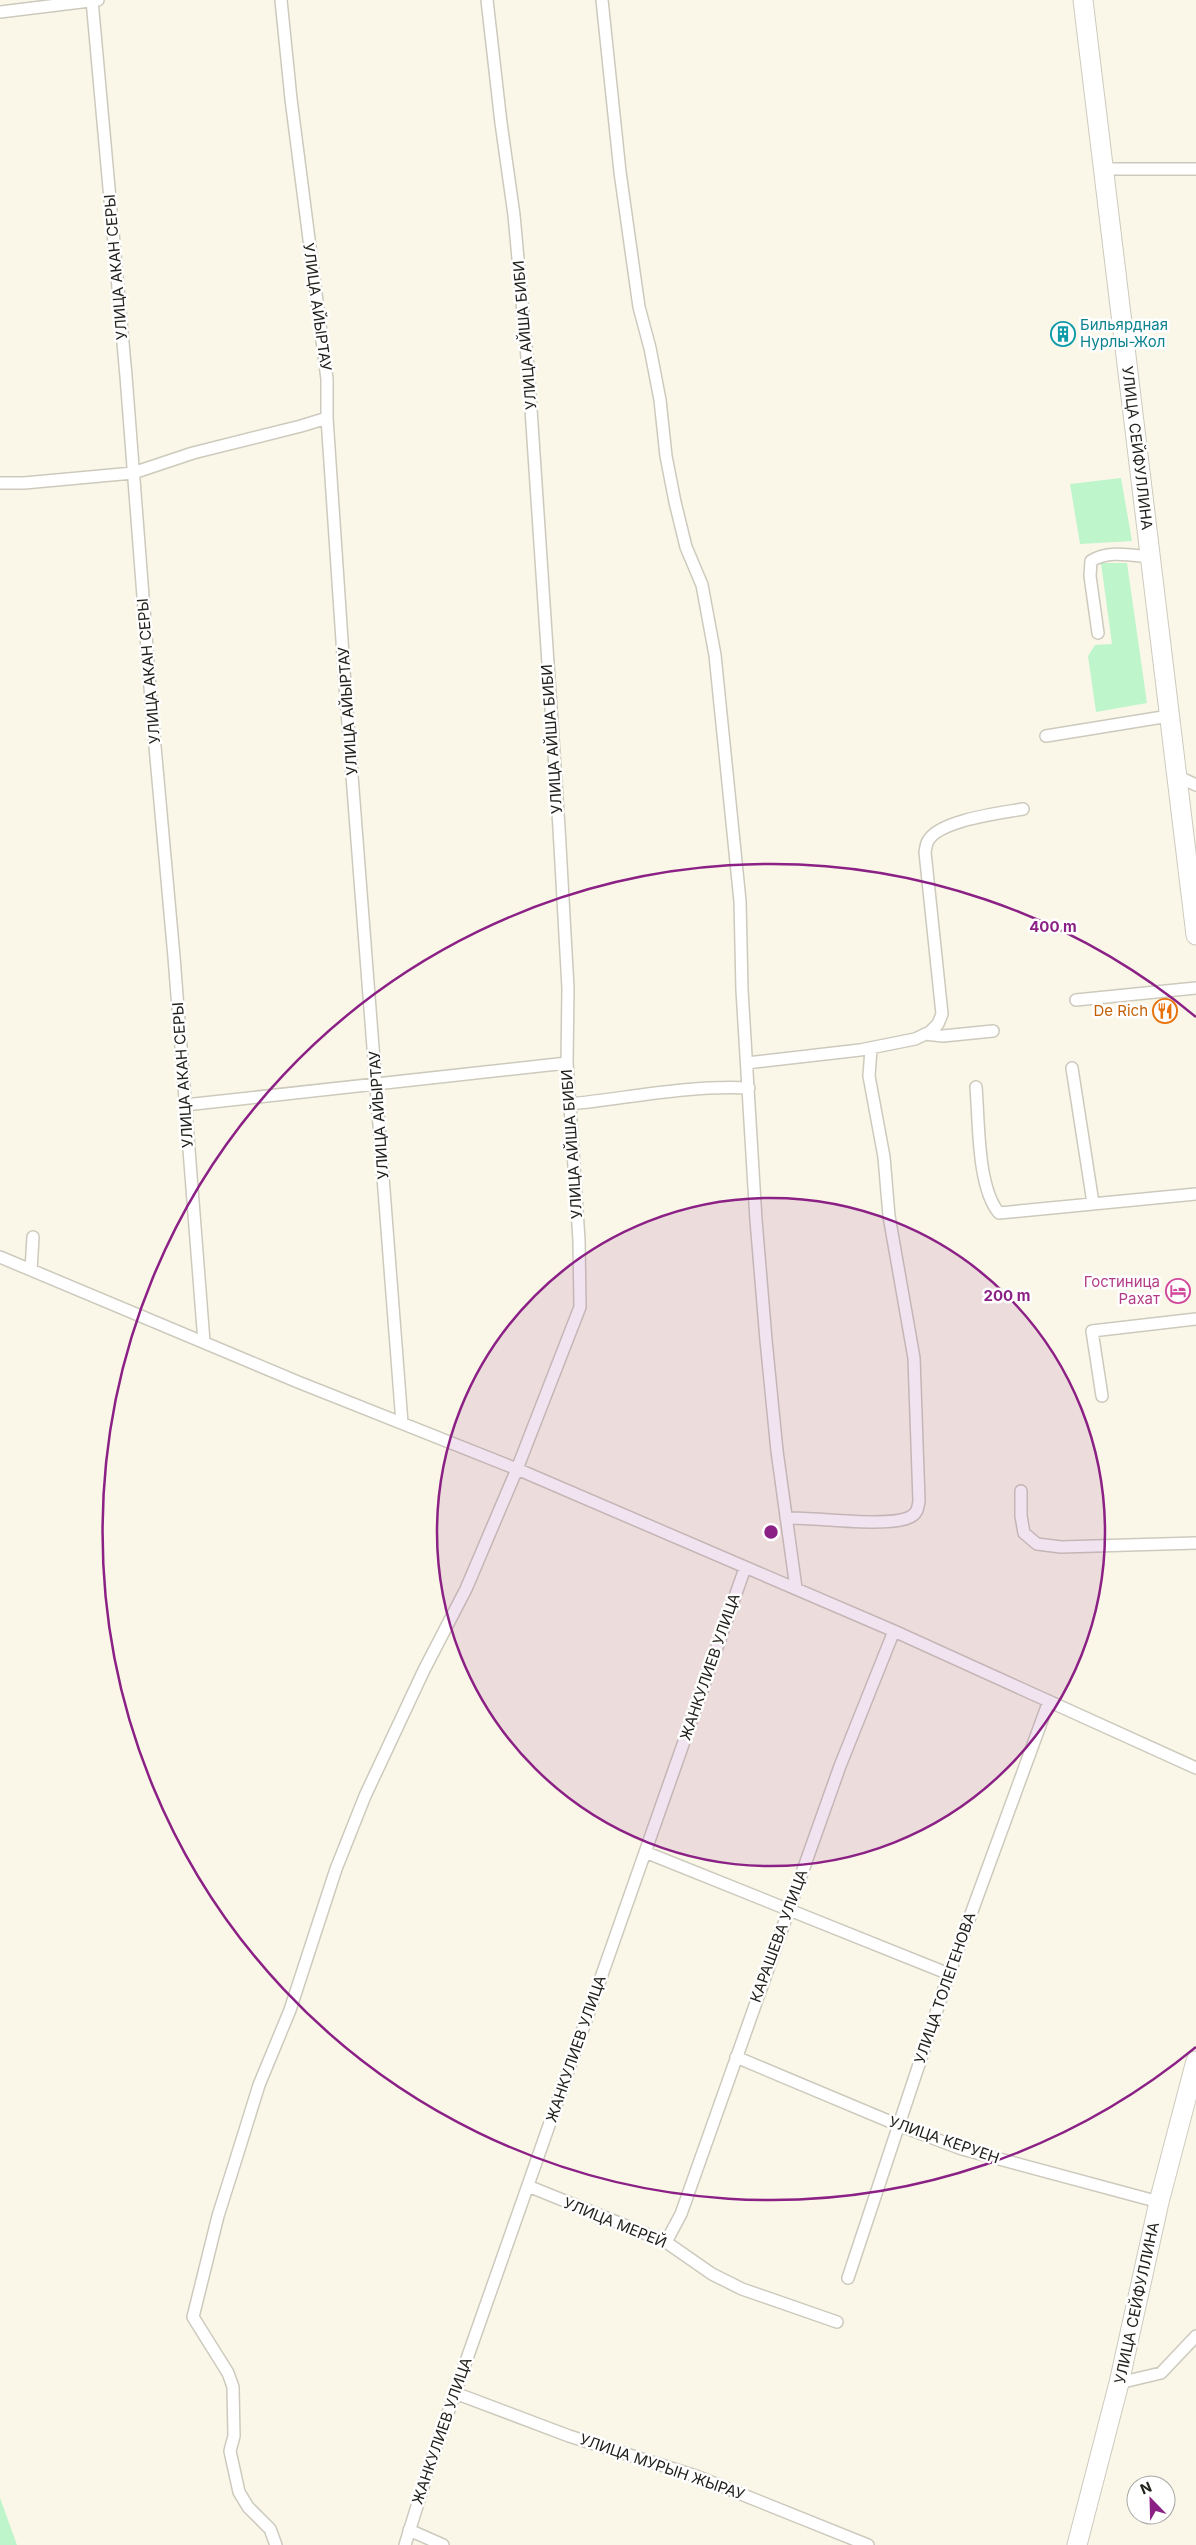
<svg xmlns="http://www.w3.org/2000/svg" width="1196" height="2545" viewBox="0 0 1196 2545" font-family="Inter,sans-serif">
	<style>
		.green { fill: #bef5cb }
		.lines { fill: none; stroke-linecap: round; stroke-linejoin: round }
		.street-casing { stroke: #cdcabd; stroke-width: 14 }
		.primary-casing { stroke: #cdcabd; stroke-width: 21 }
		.street { stroke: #fff; stroke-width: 11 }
		.primary { stroke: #fff; stroke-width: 19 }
		.ring { fill: none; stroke: #8b2085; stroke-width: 2.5 }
		.labels { text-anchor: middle; stroke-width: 5; stroke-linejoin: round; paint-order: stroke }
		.street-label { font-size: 15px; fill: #23221d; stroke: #fff }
		.culture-label { font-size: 15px; fill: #0d838f; stroke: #fff; text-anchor: start }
		.food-label { font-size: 15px; fill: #c56008; stroke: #fff; text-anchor: end }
		.hotel-label { font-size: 15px; fill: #b23c85; stroke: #fff; text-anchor: end }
		.centre { fill: #8b2085; stroke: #fff; stroke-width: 2.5 }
		.ring-label { font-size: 15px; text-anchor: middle; font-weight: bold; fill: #8b2085; stroke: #fff; stroke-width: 5; stroke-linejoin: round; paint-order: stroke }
	</style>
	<rect width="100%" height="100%" fill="#faf7e9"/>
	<path class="green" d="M 1121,478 L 1132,541 L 1080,544 L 1070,484 Z
		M 1101,563 L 1127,563 L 1147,703 L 1096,712 L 1088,656 L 1095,645 L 1112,644 Z
		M 0,2498 L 17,2545 L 0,2545 Z"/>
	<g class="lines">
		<defs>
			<path id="street" d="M 92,0 L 126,376 L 152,713 L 174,957 L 204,1342
				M 281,0 L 291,99 L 327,379 L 327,418 L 345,685 L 402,1423
				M 602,0 L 620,172 L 639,307 L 650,348 L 660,400 L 666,456 L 675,502 L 686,547 L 702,585 L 715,655 L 740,901 L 742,990 L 756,1220 L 766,1340 L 777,1451 L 796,1588
				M 0,12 L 98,0
				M 1103,169 L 1196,169
				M 0,483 L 24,483 L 133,473 L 193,453 L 301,426 L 327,418
				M 1098,633 L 1090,576 L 1091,561 C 1108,550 1130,555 1150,557
				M 1046,736 L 1169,716
				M 1177,776 L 1196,785
				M 1076,1000 L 1196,988
				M 925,1034 L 943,1036 L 993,1031
				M 747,1063 L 860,1050 L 915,1039 L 930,1032 L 938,1024 L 942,1014 L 925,852 C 926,848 926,844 928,841 C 939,820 1001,813 1023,809
				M 1072,1068 L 1093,1203
				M 976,1087 C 979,1121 977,1187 999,1213 L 1196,1194
				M 570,1104 C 629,1098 688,1085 749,1088
				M 185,1105 L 567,1063
				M 0,1257 L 298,1382 L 517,1469 L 894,1631 L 1196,1768
				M 31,1270 L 33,1237
				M 1102,1396 L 1092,1331 L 1196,1319
				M 1021,1491 L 1021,1516 L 1024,1533 L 1037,1544 L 1061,1547 L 1196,1543
				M 786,1518 C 815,1517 889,1528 910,1517 C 917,1514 918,1508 919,1501 L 914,1358 L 889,1216 L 884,1157 L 869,1076 L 871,1049
				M 645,1852 L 949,1974
				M 736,2057 L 898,2125 L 962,2149 L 1159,2202
				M 528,2186 L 666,2242 L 712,2274 L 742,2289 L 837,2322
				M 666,2242 L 681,2214 L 840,1766 L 894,1631
				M 848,2278 L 949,1974 L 1049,1701
				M 1119,2383 L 1161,2373 L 1196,2336
				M 455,2393 L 569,2436 L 696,2476 L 868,2545
				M 409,2530 L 443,2545
				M 276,2545 L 270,2529 L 248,2507 L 239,2492 L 230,2451 L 234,2436 L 233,2387 L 228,2373 L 193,2317 L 218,2216 L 236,2159 L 259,2085 L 290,2010 L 336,1869 L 365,1796 L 424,1670 L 466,1589 L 517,1469 L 580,1307 L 579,1240 L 567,1063 L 568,988 L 559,828 L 529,379 L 514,215 L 501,123 L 487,0
				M 405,2545 L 431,2461 L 745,1568"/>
			<path id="primary" d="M 1083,0 L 1196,935
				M 1077,2545 L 1119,2383 L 1159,2202 L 1196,2061"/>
		</defs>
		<use href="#street" class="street-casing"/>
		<use href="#primary" class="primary-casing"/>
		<use href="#street" class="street"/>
		<use href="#primary" class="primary"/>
	</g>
	<circle cx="771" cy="1532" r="334" fill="#8b2085" fill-opacity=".12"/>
	<g class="ring">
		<circle cx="771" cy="1532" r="334"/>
		<path d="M1196 2047A668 668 0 1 1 1196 1017"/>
	</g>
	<defs>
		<symbol id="building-ring" viewBox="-11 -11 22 22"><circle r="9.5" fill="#fff" stroke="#0f9aa8" stroke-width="1.5"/><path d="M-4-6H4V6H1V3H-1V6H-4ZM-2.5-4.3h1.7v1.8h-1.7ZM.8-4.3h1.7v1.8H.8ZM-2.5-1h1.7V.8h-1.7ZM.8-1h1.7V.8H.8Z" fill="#0f9aa8"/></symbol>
		<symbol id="restaurant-ring" viewBox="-11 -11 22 22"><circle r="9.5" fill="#fff" stroke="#e8710a" stroke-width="1.5"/><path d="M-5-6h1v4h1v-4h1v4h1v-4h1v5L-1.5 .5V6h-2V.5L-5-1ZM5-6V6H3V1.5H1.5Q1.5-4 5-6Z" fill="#e8710a"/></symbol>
		<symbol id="hotel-ring" viewBox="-11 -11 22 22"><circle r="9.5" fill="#fff" stroke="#d1479c" stroke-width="1.5"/><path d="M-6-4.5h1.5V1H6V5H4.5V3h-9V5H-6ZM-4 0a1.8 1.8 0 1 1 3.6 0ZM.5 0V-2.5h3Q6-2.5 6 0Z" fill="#d1479c"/></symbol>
	</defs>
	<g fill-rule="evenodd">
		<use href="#building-ring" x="1049" y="320" width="28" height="28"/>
		<use href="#restaurant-ring" x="1151" y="997" width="28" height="28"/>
		<use href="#hotel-ring" x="1164" y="1277" width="28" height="28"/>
	</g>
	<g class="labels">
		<g class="street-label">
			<text transform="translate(116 267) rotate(-95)" y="5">УЛИЦА АКАН СЕРЫ</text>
			<text transform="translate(317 307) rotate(82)" y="5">УЛИЦА АЙЫРТАУ</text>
			<text transform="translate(525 335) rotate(-95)" y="5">УЛИЦА АЙША БИБИ</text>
			<text transform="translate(1137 448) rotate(83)" y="5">УЛИЦА СЕЙФУЛЛИНА</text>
			<text transform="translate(149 671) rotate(-95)" y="5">УЛИЦА АКАН СЕРЫ</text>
			<text transform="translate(348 711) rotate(-94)" y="5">УЛИЦА АЙЫРТАУ</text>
			<text transform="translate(552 739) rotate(-94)" y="5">УЛИЦА АЙША БИБИ</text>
			<text transform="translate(183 1075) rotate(-94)" y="5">УЛИЦА АКАН СЕРЫ</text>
			<text transform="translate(379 1115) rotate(-94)" y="5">УЛИЦА АЙЫРТАУ</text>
			<text transform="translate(572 1144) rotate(-94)" y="5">УЛИЦА АЙША БИБИ</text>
			<text transform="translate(710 1667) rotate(-71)" y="5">ЖАНКУЛИЕВ УЛИЦА</text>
			<text transform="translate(779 1936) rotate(-70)" y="5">КАРАШЕВА УЛИЦА</text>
			<text transform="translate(945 1988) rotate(-71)" y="5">УЛИЦА ТОЛЕГЕНОВА</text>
			<text transform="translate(576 2049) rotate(-71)" y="5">ЖАНКУЛИЕВ УЛИЦА</text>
			<text transform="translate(944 2140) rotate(19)" y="5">УЛИЦА КЕРУЕН</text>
			<text transform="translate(615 2223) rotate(22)" y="5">УЛИЦА МЕРЕЙ</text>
			<text transform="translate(1137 2303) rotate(-78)" y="5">УЛИЦА СЕЙФУЛЛИНА</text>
			<text transform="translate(442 2431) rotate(-71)" y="5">ЖАНКУЛИЕВ УЛИЦА</text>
			<text transform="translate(662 2467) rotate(19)" y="5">УЛИЦА МУРЫН ЖЫРАУ</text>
		</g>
		<g class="culture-label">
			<text x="1080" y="330">Бильярдная<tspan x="1080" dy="17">Нурлы-Жол</tspan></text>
		</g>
		<g class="food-label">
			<text x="1148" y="1016">De Rich</text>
		</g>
		<g class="hotel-label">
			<text x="1160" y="1287">Гостиница<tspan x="1160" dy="17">Рахат</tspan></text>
		</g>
	</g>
	<circle cx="771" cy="1532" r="8" class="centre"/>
	<g class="ring-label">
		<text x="1053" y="932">400 m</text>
		<text x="1007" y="1301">200 m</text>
	</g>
	<g transform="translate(1151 2500) rotate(337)"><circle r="24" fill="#ffffff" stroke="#a7a7a5"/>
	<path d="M0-4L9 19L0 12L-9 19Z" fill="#8b2085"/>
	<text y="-8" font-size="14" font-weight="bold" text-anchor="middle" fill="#23221d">N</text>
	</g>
</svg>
